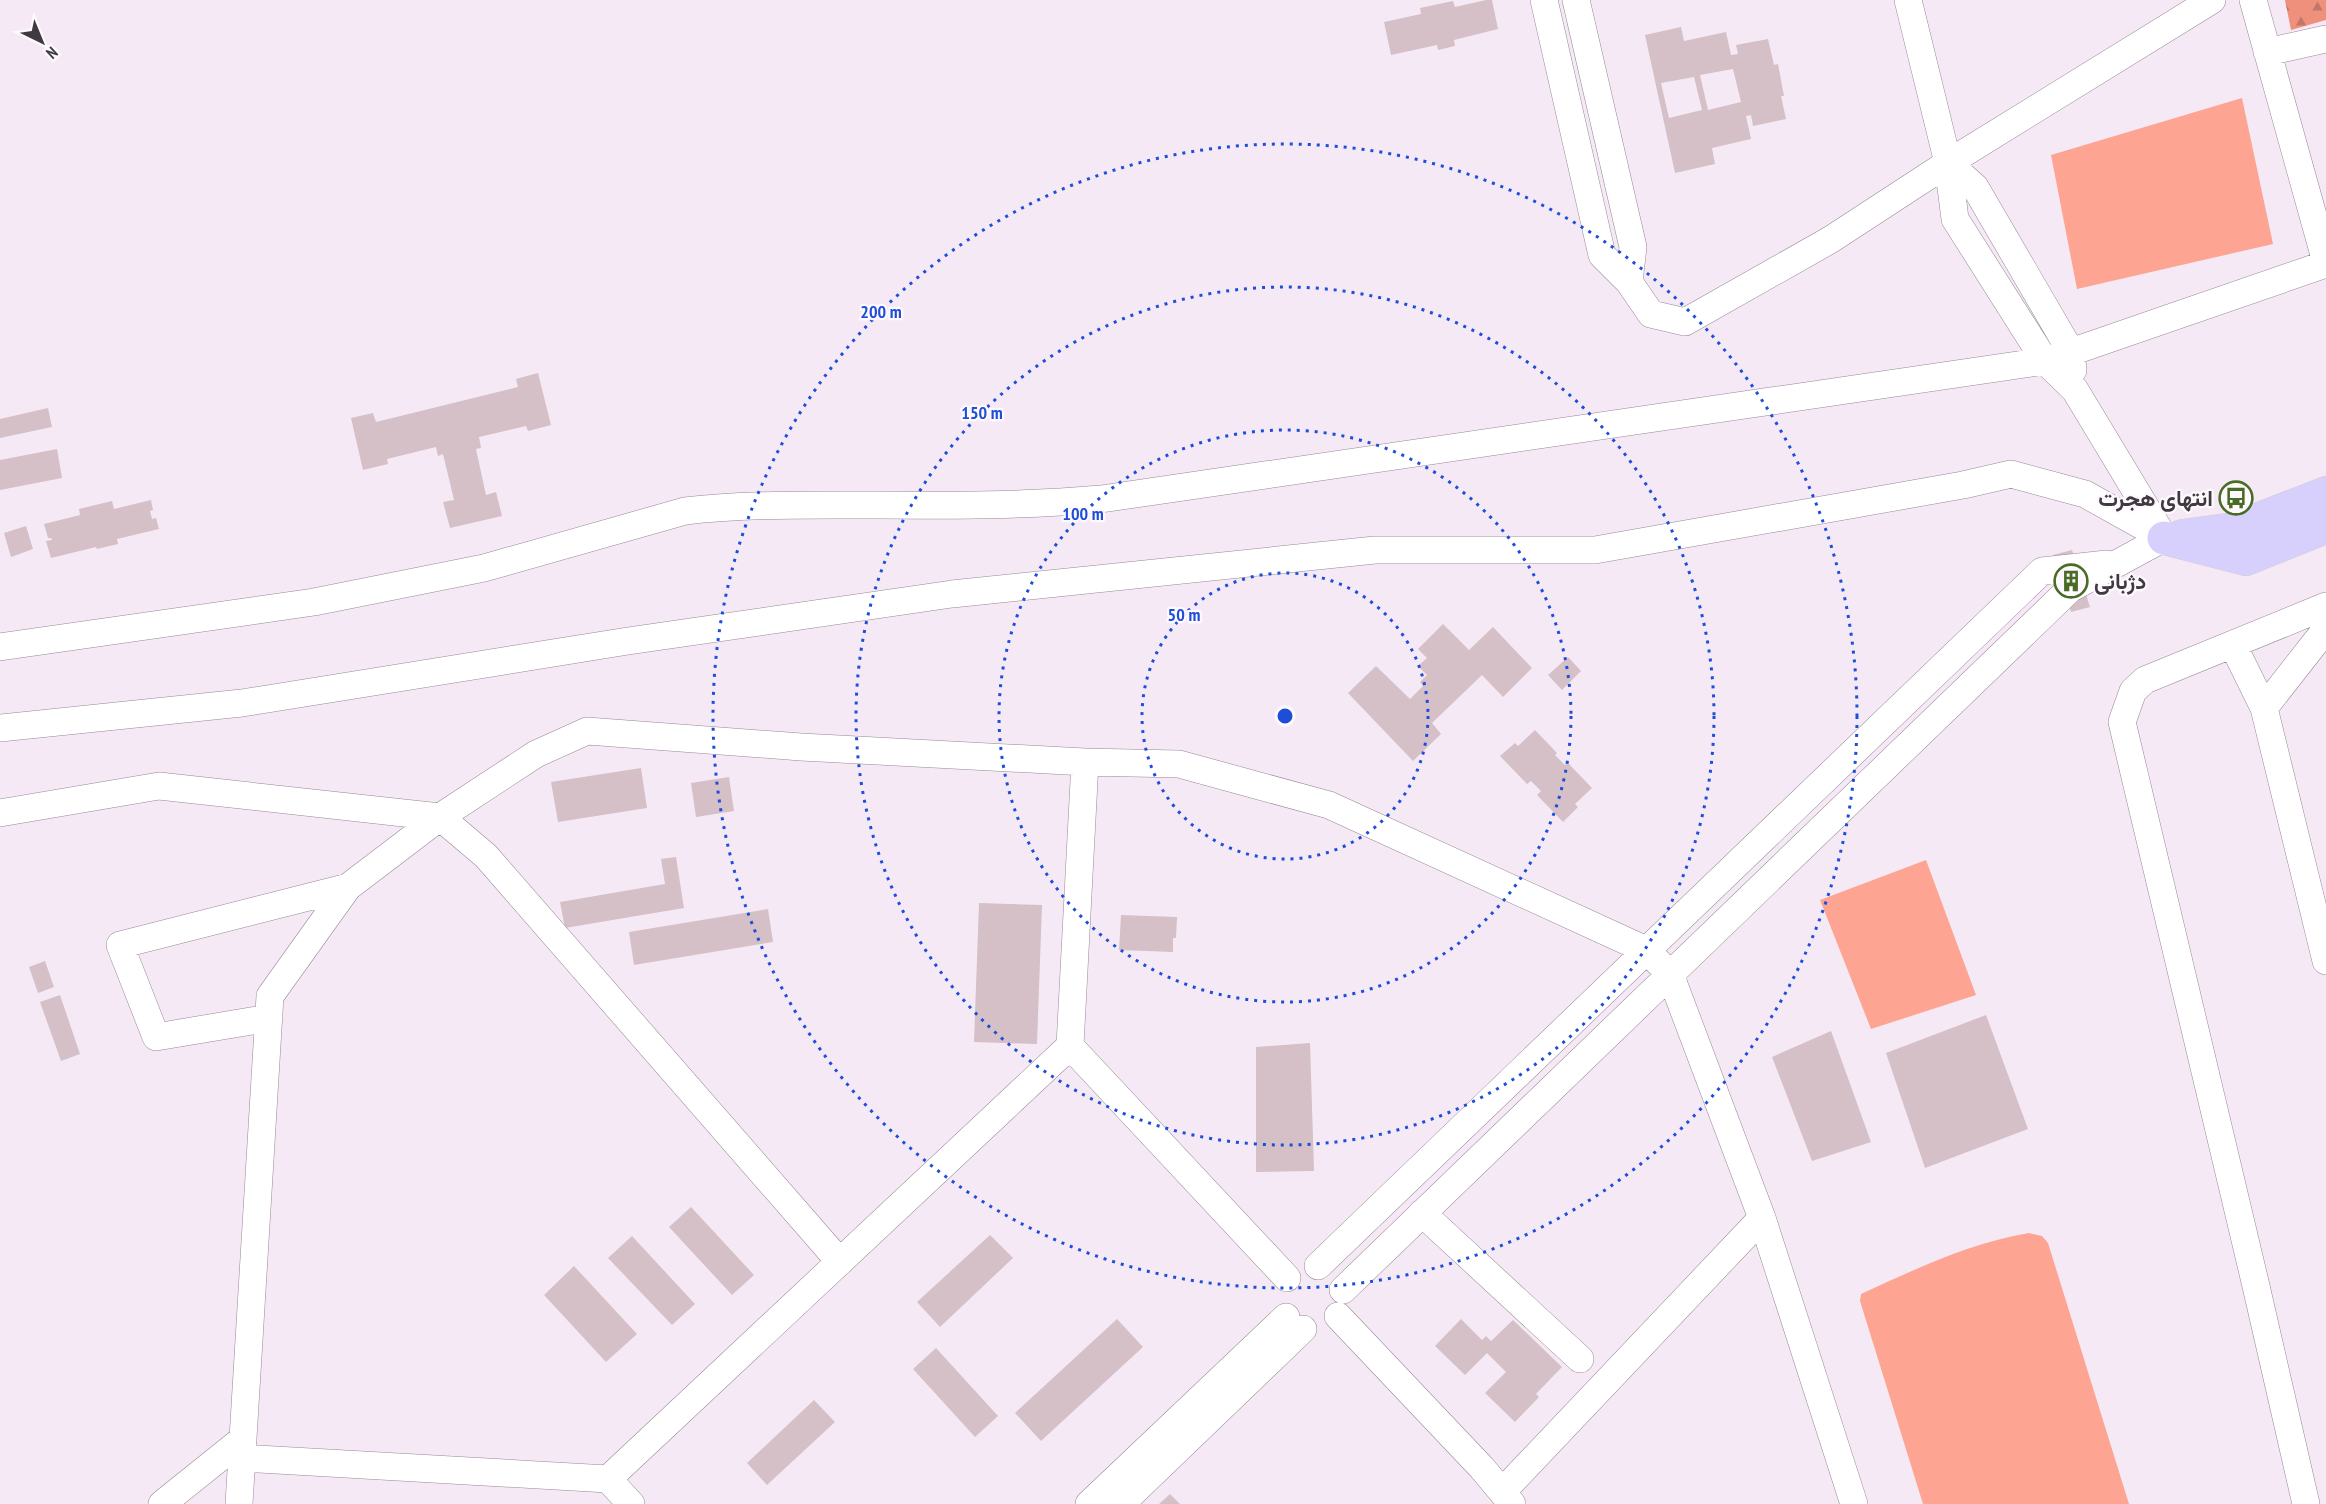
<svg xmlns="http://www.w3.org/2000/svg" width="2326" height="1504" viewBox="0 0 2326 1504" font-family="'PT Sans Narrow',Vazirmatn,sans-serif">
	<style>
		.grass { fill: #fda492 }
		.forest { fill: url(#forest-firs) }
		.building { fill: #d4c0c6; fill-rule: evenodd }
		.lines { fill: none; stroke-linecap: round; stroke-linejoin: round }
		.minor-casing { stroke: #958995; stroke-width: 28 }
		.major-casing { stroke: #d1d0d1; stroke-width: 34 }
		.minor { stroke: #fff; stroke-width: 27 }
		.major { stroke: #d7cffc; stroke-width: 33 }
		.ring { fill: none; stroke: #1d4ed8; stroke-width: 3; stroke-dasharray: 3 6 }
		.labels { text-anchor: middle; stroke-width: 4.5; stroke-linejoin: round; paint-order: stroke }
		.poi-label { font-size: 22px; font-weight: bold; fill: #3f3a40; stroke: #fef9fe; text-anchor: end }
		.centre { fill: #1d4ed8; stroke: #fef9fe; stroke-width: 3 }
		.ring-label { font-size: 18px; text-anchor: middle; font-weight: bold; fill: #1d4ed8; stroke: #fef9fe; stroke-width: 4.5; stroke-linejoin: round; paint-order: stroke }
	</style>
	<defs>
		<pattern id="forest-firs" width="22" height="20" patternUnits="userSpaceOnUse" patternTransform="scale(1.5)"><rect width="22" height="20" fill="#ef907d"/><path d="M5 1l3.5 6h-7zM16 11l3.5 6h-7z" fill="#c37768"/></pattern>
	</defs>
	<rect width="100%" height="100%" fill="#f6e9f6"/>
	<path class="grass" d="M 2242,98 L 2273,244 L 2077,289 L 2051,155 Z
		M 1926,860 L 1976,995 L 1871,1029 L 1820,900 Z
		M 2029,1233 L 2042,1236 L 2048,1243 L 2129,1504 L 1923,1504 L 1860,1301 L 1861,1294 C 1916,1269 1969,1243 2029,1233 Z"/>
	<path class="forest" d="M 2285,0 L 2326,0 L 2326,20 L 2291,30 Z"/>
	<path class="building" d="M 1486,0 L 1492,0 L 1498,29 L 1454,40 L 1455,46 L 1438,50 L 1437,45 L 1391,55 L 1384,22 L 1421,14 L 1420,8 L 1453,1 L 1455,7 Z
		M 1681,27 L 1684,41 L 1726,32 L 1731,55 L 1738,54 L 1736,45 L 1768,39 L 1774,65 L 1778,64 L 1784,96 L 1781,96 L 1786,119 L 1753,126 L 1751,115 L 1746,116 L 1751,139 L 1712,148 L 1715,164 L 1675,173 L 1645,35 ZM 1733,69 L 1741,102 L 1708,110 L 1700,75 ZM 1694,77 L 1702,110 L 1669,118 L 1661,83 Z
		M 538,373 L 551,425 L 528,431 L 526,426 L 479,437 L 481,448 L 476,449 L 486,495 L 496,492 L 502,516 L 450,528 L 443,502 L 454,500 L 443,454 L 438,456 L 436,447 L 387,459 L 388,464 L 363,470 L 351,418 L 373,413 L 376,422 L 518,387 L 516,379 Z
		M 48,408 L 52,427 L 0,438 L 0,419 Z
		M 57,449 L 62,478 L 0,490 L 0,460 Z
		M 151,500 L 153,510 L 150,511 L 152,519 L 156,518 L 159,529 L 117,539 L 118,544 L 97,549 L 96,547 L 51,558 L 46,541 L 52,540 L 51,538 L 48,538 L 44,524 L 80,515 L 79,509 L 112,501 L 114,509 Z
		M 26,526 L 33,549 L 11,557 L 4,533 Z
		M 2072,550 L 2090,607 L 2071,612 L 2053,555 Z
		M 1443,624 L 1469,650 L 1493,627 L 1532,668 L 1503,697 L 1482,675 L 1432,723 L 1441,734 L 1413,761 L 1348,693 L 1376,666 L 1410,699 L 1423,686 L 1420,682 L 1427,675 L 1418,666 L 1427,658 L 1418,649 Z
		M 1568,657 L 1581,671 L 1562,690 L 1548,675 Z
		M 1535,730 L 1557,753 L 1555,755 L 1565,765 L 1567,762 L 1592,788 L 1575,804 L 1578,807 L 1563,822 L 1537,795 L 1541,791 L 1531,781 L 1527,784 L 1500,756 L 1515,743 L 1518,746 Z
		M 641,768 L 647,808 L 558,822 L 551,782 Z
		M 729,777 L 734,811 L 696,817 L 691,783 Z
		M 676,857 L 684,908 L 565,928 L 560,902 L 665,884 L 661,859 Z
		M 979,903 L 1042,905 L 1037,1044 L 974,1042 Z
		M 768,909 L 773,942 L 634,965 L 629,932 Z
		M 1121,915 L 1177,917 L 1176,938 L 1173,938 L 1173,952 L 1119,950 Z
		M 45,961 L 54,987 L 38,993 L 29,967 Z
		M 60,995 L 80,1054 L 61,1061 L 40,1002 Z
		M 1986,1015 L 2028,1129 L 1925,1168 L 1886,1053 Z
		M 1831,1031 L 1871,1142 L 1812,1161 L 1772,1057 Z
		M 1310,1043 L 1314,1171 L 1256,1172 L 1256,1047 Z
		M 691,1207 L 754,1275 L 732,1295 L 669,1227 Z
		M 990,1235 L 1013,1258 L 940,1327 L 917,1302 Z
		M 632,1236 L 695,1304 L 672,1325 L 608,1258 Z
		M 574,1266 L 637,1334 L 606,1362 L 544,1295 Z
		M 1117,1319 L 1143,1347 L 1041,1441 L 1015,1413 Z
		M 1461,1319 L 1482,1340 L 1486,1336 L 1491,1341 L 1513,1320 L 1562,1367 L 1536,1394 L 1539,1397 L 1515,1422 L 1485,1393 L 1506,1372 L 1487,1353 L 1465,1375 L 1435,1346 Z
		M 936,1348 L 998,1416 L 975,1437 L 913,1369 Z
		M 814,1400 L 835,1422 L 767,1485 L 747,1463 Z
		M 1170,1494 L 1180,1504 L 1159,1504 Z"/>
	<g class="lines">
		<defs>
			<path id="minor" d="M 1544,0 L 1602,255 L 1629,282 L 1651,314 L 1685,322 L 1830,240 L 1948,163 L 2212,0
				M 1576,0 L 1633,247 L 1629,282
				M 1908,0 L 1948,163 L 1955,219 L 2045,361 L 2075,390 L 2163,536
				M 2253,0 L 2326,262
				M 2267,52 L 2326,39
				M 1948,163 L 1975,187 L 2071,352 L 2073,370
				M 2326,629 L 2264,708 L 2326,961
				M 2233,645 L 2264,708
				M 0,647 L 314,602 L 484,568 L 685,511 C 735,505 785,505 836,505 C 924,505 1012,507 1101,499 L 2045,361 L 2326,264
				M 0,728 L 242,703 L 628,641 L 952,594 L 1375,550 L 1595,550 L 1963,485 L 2011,474 L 2085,494 L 2164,538
				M 0,813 L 159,786 L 440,817
				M 269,1018 L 156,1037 L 120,945 L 348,887
				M 1070,1046 L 1085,762 L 1179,764 L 1329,805 L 1646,950 L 1670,974 L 1762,1218 L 1854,1504
				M 1422,1213 L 1580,1359
				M 840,1262 L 486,856 L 440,817 L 536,754 L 587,731 L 801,747 L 1085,762
				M 1318,1266 L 2042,571 L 2107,564
				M 1343,1290 L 2070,589 L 2164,538
				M 1338,1316 L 1482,1468 L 1512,1504
				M 241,1458 L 608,1479
				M 1502,1492 L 1762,1218
				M 162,1504 L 243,1439
				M 239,1504 L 270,996 L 348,887 L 440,817
				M 631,1504 L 608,1479 L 1070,1046 L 1287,1278
				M 1089,1504 L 1286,1317
				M 1121,1504 L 1303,1329
				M 2306,1504 L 2256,1286 L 2122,722 L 2133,691 L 2145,680 L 2326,606"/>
			<path id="major" d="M 2182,536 L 2234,529 L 2326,493
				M 2164,538 L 2246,559 L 2326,527"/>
		</defs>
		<use href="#minor" class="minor-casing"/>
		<use href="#major" class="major-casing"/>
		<use href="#minor" class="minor"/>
		<use href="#major" class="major"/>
	</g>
	<g class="ring">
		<circle cx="1285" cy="716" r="143"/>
		<circle cx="1285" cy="716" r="286"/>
		<circle cx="1285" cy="716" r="429"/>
		<circle cx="1285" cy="716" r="572"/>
	</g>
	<defs>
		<symbol id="bus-ring" viewBox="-11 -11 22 22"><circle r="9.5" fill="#fef9fe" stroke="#486c24" stroke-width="1.5"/><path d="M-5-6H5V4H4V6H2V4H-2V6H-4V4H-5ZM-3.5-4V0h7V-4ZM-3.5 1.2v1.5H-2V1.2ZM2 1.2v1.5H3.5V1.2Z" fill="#486c24"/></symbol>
		<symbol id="building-ring" viewBox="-11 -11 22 22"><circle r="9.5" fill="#fef9fe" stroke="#486c24" stroke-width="1.5"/><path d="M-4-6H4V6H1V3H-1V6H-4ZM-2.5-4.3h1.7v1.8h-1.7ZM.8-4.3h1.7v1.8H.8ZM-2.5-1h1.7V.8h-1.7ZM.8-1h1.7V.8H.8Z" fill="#486c24"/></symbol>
	</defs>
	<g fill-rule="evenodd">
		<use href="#bus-ring" x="2217" y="479" width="38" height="38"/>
		<use href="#building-ring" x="2052" y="562" width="38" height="38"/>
	</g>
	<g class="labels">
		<g class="poi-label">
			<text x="2213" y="506">انتهای هجرت</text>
			<text x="2094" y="589" text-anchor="start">دژبانی</text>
		</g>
	</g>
	<circle cx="1285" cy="716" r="9" class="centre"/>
	<g class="ring-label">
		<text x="881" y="318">200 m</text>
		<text x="982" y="419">150 m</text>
		<text x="1083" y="520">100 m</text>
		<text x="1184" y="621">50 m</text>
	</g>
	<g transform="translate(42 42) rotate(137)" stroke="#fef9fe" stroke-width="4.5" paint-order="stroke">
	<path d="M0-4.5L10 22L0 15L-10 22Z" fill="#3f3a40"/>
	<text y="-9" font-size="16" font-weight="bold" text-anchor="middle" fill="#3f3a40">N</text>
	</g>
</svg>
